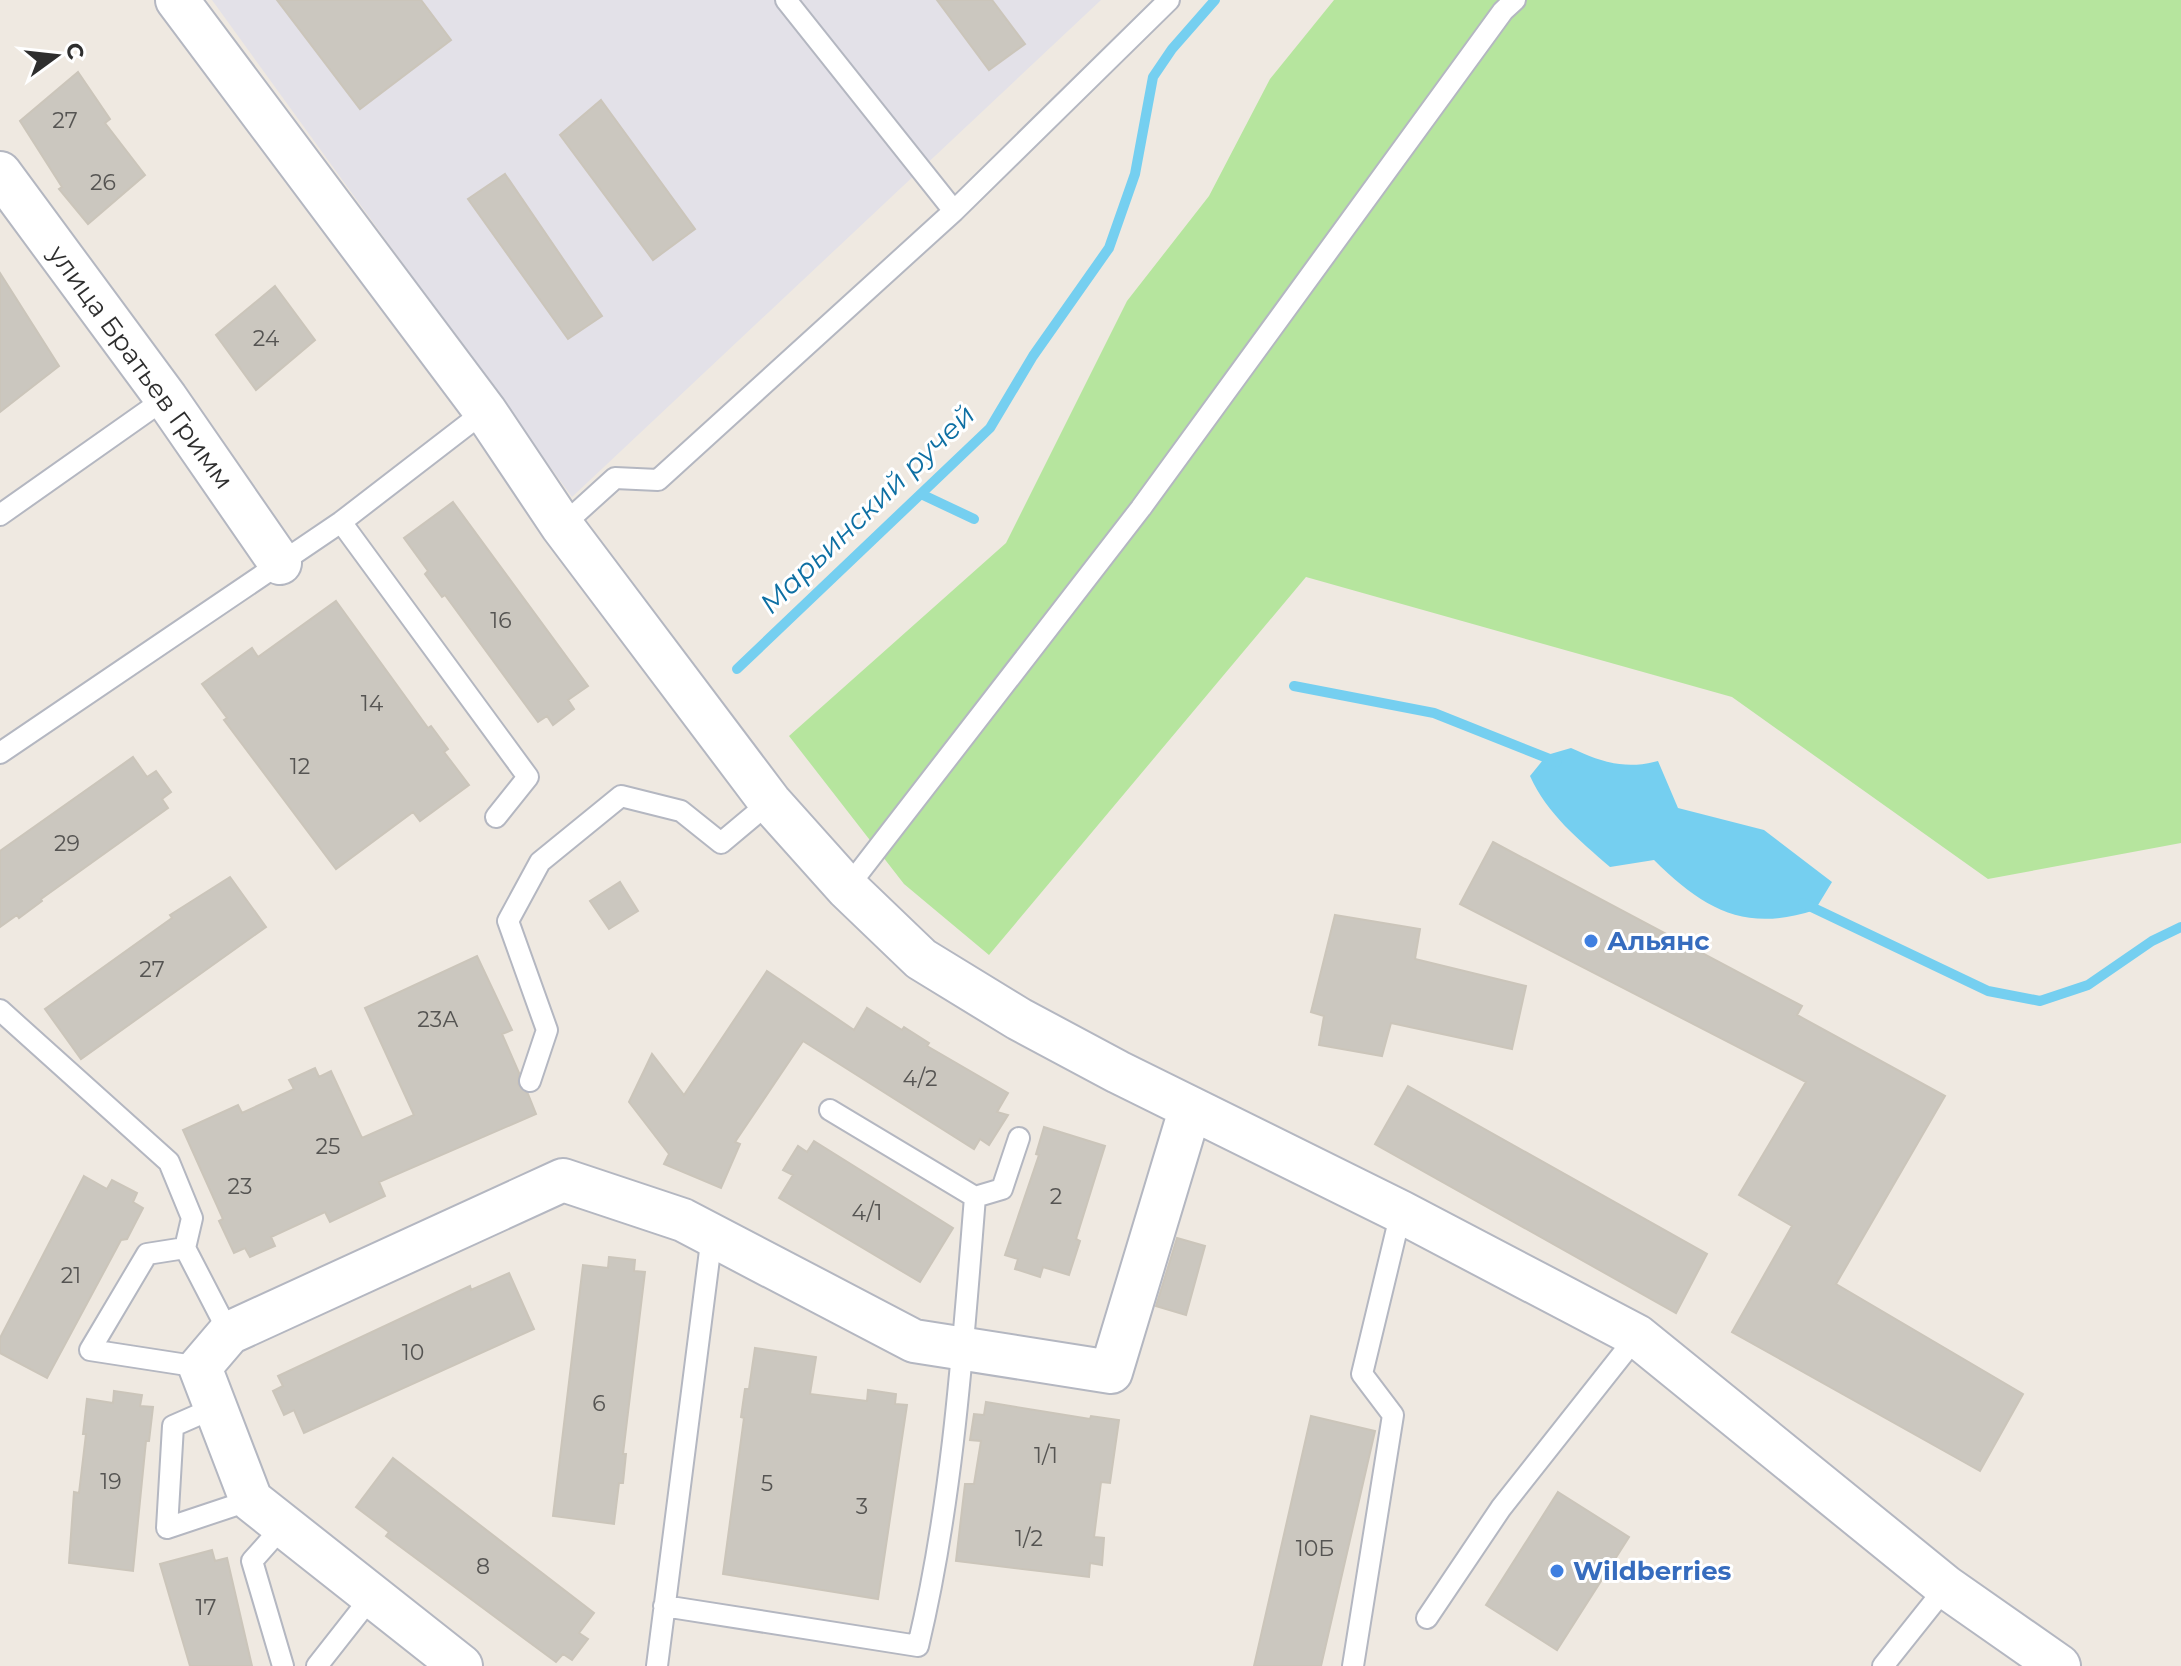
<svg xmlns="http://www.w3.org/2000/svg" width="2181" height="1666" viewBox="0 0 2181 1666" font-family="Montserrat,sans-serif">
	<style>
		.industrial { fill: #e3e1e8 }
		.green { fill: #b6e59e }
		.water { fill: #75cff0 }
		.lines { fill: none; stroke-linecap: round; stroke-linejoin: round }
		.stream { stroke: #75cff0; stroke-width: 10 }
		.building { fill: #cbc7bf; stroke: #cbc5ba; stroke-width: 2 }
		.lane-casing { stroke: #b4b7c1; stroke-width: 24 }
		.street-casing { stroke: #b4b7c1; stroke-width: 46 }
		.lane { stroke: #fff; stroke-width: 20 }
		.street { stroke: #fff; stroke-width: 42 }
		.shop-dot { fill: #3f7fe0; stroke: #fff; stroke-width: 3 }
		.labels { text-anchor: middle; stroke-width: 6; stroke-linejoin: round; paint-order: stroke }
		.number-label { font-size: 22px; fill: #555452 }
		.street-label { font-size: 26px; fill: #2e2e2e; stroke: #fff }
		.shop-label { font-size: 26px; font-weight: bold; fill: #366cbe; stroke: #fff; text-anchor: start }
		.water-label { font-size: 28px; font-style: italic; fill: #0d6fa3; stroke: #fff }
	</style>
	<rect width="100%" height="100%" fill="#efe9e1"/>
	<path class="industrial" d="M 212,0 L 1101,0 L 572,497 Z"/>
	<path class="green" d="M 1334,0 L 2181,0 L 2181,843 L 1988,879 L 1732,697 L 1306,577 L 989,955 L 904,884 L 789,736 L 1006,543 L 1127,301 L 1209,196 L 1270,79 Z"/>
	<path class="water" d="M 1571,748 C 1601,762 1625,770 1658,761 L 1678,808 L 1764,830 L 1832,882 L 1815,910 C 1744,933 1704,909 1654,860 L 1610,867 C 1579,840 1547,814 1530,776 L 1547,755 Z"/>
	<g class="lines">
		<path class="stream" d="M 921,494 L 974,519
			M 737,669 L 990,428 L 1033,356 L 1109,248 L 1135,174 L 1153,77 L 1172,49 L 1215,0
			M 1294,686 L 1434,713 L 1557,762
			M 1803,903 L 1988,991 L 2040,1001 L 2088,985 L 2152,941 L 2181,927"/>
	</g>
	<path class="building" d="M 277,0 L 421,0 L 451,40 L 360,109 Z
		M 937,0 L 992,0 L 1025,44 L 989,70 Z
		M 78,72 L 110,119 L 105,123 L 145,175 L 88,224 L 59,189 L 62,187 L 20,121 Z
		M 601,100 L 695,229 L 653,260 L 560,135 Z
		M 505,174 L 602,316 L 568,339 L 468,199 Z
		M 0,273 L 59,366 L 0,412 Z
		M 275,286 L 315,340 L 256,390 L 216,335 Z
		M 453,502 L 588,686 L 568,700 L 574,709 L 553,725 L 547,716 L 538,722 L 445,595 L 442,597 L 425,574 L 428,571 L 404,538 Z
		M 336,601 L 428,728 L 431,726 L 448,749 L 444,752 L 469,785 L 420,821 L 413,812 L 336,869 L 224,720 L 227,718 L 202,684 L 252,648 L 258,657 Z
		M 133,757 L 147,777 L 156,771 L 171,792 L 162,799 L 168,808 L 41,899 L 42,901 L 19,918 L 17,915 L 0,927 L 0,851 Z
		M 1493,842 L 1802,1006 L 1797,1015 L 1945,1096 L 1836,1284 L 2023,1394 L 1980,1471 L 1732,1332 L 1792,1226 L 1739,1195 L 1806,1082 L 1460,904 Z
		M 230,877 L 266,927 L 81,1059 L 45,1009 L 172,918 L 170,915 Z
		M 620,882 L 638,911 L 609,929 L 590,901 Z
		M 1335,915 L 1420,929 L 1415,959 L 1526,986 L 1512,1049 L 1391,1023 L 1382,1056 L 1319,1045 L 1324,1016 L 1311,1012 Z
		M 477,956 L 512,1030 L 502,1034 L 519,1073 L 518,1084 L 528,1094 L 536,1114 L 379,1182 L 385,1196 L 330,1222 L 325,1212 L 271,1237 L 275,1246 L 250,1257 L 245,1248 L 234,1253 L 219,1221 L 223,1219 L 183,1130 L 238,1105 L 242,1113 L 294,1089 L 289,1080 L 315,1068 L 319,1077 L 331,1071 L 362,1138 L 414,1115 L 365,1008 Z
		M 767,971 L 854,1030 L 867,1008 L 902,1030 L 904,1027 L 929,1043 L 927,1046 L 1008,1093 L 997,1112 L 1008,1115 L 989,1145 L 980,1139 L 974,1149 L 803,1041 L 735,1142 L 740,1144 L 721,1188 L 664,1164 L 669,1154 L 629,1102 L 652,1054 L 684,1095 Z
		M 1408,1086 L 1707,1254 L 1676,1313 L 1375,1144 Z
		M 1044,1127 L 1105,1146 L 1076,1239 L 1080,1241 L 1069,1275 L 1043,1267 L 1040,1277 L 1015,1269 L 1018,1259 L 1005,1255 L 1039,1155 L 1036,1154 Z
		M 814,1141 L 953,1228 L 920,1282 L 779,1198 L 793,1175 L 783,1170 L 798,1146 L 807,1152 Z
		M 84,1176 L 107,1189 L 112,1180 L 137,1193 L 133,1202 L 143,1208 L 127,1239 L 121,1240 L 47,1378 L 0,1353 L 0,1338 Z
		M 1177,1238 L 1205,1246 L 1186,1315 L 1156,1306 Z
		M 609,1257 L 635,1260 L 634,1271 L 645,1272 L 623,1454 L 626,1454 L 623,1483 L 619,1483 L 614,1524 L 553,1516 L 583,1265 L 608,1268 Z
		M 509,1273 L 534,1329 L 304,1433 L 294,1410 L 284,1415 L 273,1391 L 283,1386 L 278,1376 L 470,1286 L 471,1290 Z
		M 755,1348 L 816,1357 L 810,1394 L 867,1401 L 868,1390 L 896,1394 L 895,1404 L 907,1405 L 878,1599 L 723,1574 L 744,1418 L 741,1417 L 745,1389 L 749,1389 Z
		M 114,1391 L 142,1395 L 140,1406 L 153,1407 L 149,1441 L 146,1441 L 133,1571 L 69,1563 L 74,1492 L 79,1493 L 86,1434 L 83,1434 L 87,1399 L 113,1403 Z
		M 986,1402 L 1090,1419 L 1091,1416 L 1119,1420 L 1110,1483 L 1101,1482 L 1094,1537 L 1104,1538 L 1102,1565 L 1090,1563 L 1089,1577 L 956,1561 L 965,1484 L 974,1484 L 981,1441 L 970,1440 L 974,1414 L 984,1415 Z
		M 1311,1416 L 1375,1431 L 1321,1666 L 1254,1666 Z
		M 393,1458 L 594,1613 L 579,1633 L 588,1639 L 572,1660 L 563,1654 L 556,1662 L 386,1536 L 389,1532 L 356,1507 Z
		M 1558,1492 L 1629,1537 L 1557,1650 L 1486,1605 Z
		M 212,1550 L 215,1561 L 227,1558 L 252,1666 L 190,1666 L 160,1564 Z"/>
	<g class="lines">
		<defs>
			<path id="lane" d="M 786,0 L 954,211
				M 0,515 L 166,398
				M 341,522 L 528,777 L 496,817
				M 562,526 L 615,478 L 658,480 L 954,211 L 1169,0
				M 0,753 L 341,522 L 485,411
				M 847,888 L 1141,508 L 1503,11 L 1515,0
				M 0,1010 L 169,1162 L 192,1218 L 185,1248
				M 530,1081 L 547,1030 L 508,921 L 540,862 L 621,796 L 681,811 L 721,843 L 770,802
				M 975,1197 L 1002,1189 L 1019,1138
				M 200,1367 L 90,1350 L 147,1254 L 185,1248 L 229,1333
				M 214,1408 L 173,1426 L 167,1528 L 251,1500
				M 664,1606 L 918,1646 C 953,1500 963,1346 975,1197 L 830,1110
				M 1427,1618 L 1501,1508 L 1637,1336
				M 283,1666 L 252,1561 L 283,1526
				M 317,1666 L 372,1596
				M 657,1666 L 712,1235
				M 1353,1666 L 1393,1415 L 1362,1374 L 1401,1212
				M 1883,1666 L 1946,1587"/>
			<path id="street" d="M 177,0 L 485,411 L 562,526 L 770,802 L 847,888 L 921,959 L 1019,1019 L 1118,1072 L 1401,1212 L 1637,1336 L 1946,1587 L 2059,1666
				M 0,173 L 166,398 L 280,563
				M 461,1666 L 251,1500 L 200,1367 L 229,1333 L 563,1180 L 683,1220 L 914,1341 L 1111,1372 L 1190,1110"/>
		</defs>
		<use href="#lane" class="lane-casing"/>
		<use href="#street" class="street-casing"/>
		<use href="#lane" class="lane"/>
		<use href="#street" class="street"/>
	</g>
	<g class="shop-dot">
		<circle cx="1591" cy="941" r="8"/>
		<circle cx="1557" cy="1571" r="8"/>
	</g>
	<g class="labels">
		<g class="number-label">
			<text x="65" y="128">27</text>
			<text x="103" y="190">26</text>
			<text x="266" y="346">24</text>
			<text x="501" y="628">16</text>
			<text x="372" y="711">14</text>
			<text x="300" y="774">12</text>
			<text x="67" y="851">29</text>
			<text x="152" y="977">27</text>
			<text x="438" y="1027">23А</text>
			<text x="920" y="1086">4/2</text>
			<text x="328" y="1154">25</text>
			<text x="240" y="1194">23</text>
			<text x="1056" y="1204">2</text>
			<text x="867" y="1220">4/1</text>
			<text x="71" y="1283">21</text>
			<text x="413" y="1360">10</text>
			<text x="599" y="1411">6</text>
			<text x="1046" y="1463">1/1</text>
			<text x="111" y="1489">19</text>
			<text x="767" y="1491">5</text>
			<text x="862" y="1514">3</text>
			<text x="1029" y="1546">1/2</text>
			<text x="1315" y="1556">10Б</text>
			<text x="483" y="1574">8</text>
			<text x="206" y="1615">17</text>
		</g>
		<g class="street-label">
			<text transform="translate(141 367) rotate(54)" y="9">улица Братьев Гримм</text>
		</g>
		<g class="shop-label">
			<text x="1607" y="950">Альянс</text>
			<text x="1573" y="1580">Wildberries</text>
		</g>
		<g class="water-label">
			<text transform="translate(867 509) rotate(-44)" y="10">Марьинский ручей</text>
		</g>
	</g>
	<g transform="translate(56 56) rotate(75)" stroke="#ffffff" stroke-width="6" paint-order="stroke">
	<path d="M0-6L14 30L0 20L-14 30Z" fill="#2e2e2e"/>
	<text y="-12" font-size="22" font-weight="bold" text-anchor="middle" fill="#2e2e2e">С</text>
	</g>
</svg>
